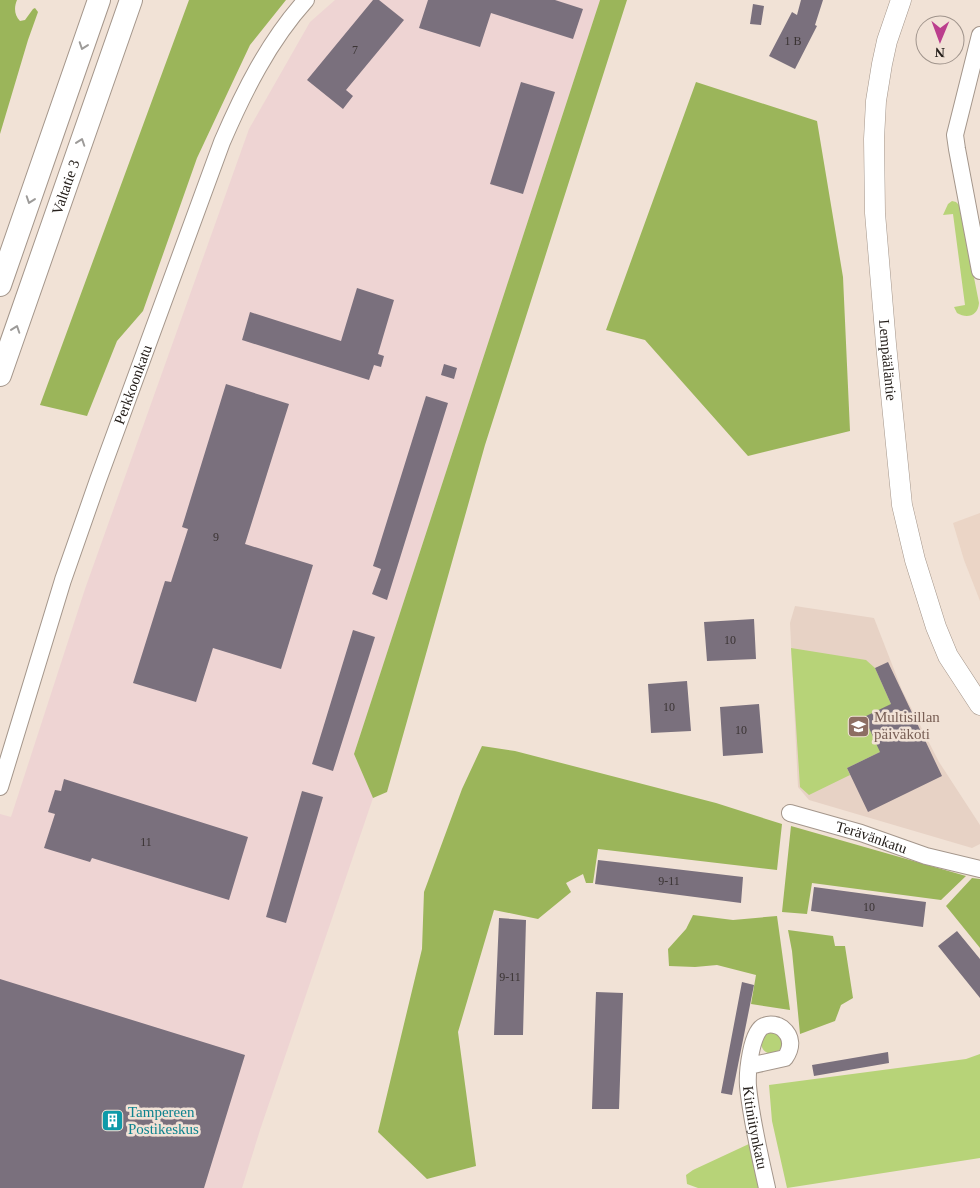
<svg xmlns="http://www.w3.org/2000/svg" width="980" height="1188" viewBox="0 0 980 1188" font-family="Georgia,serif">
	<style>
		.built { fill: #ebd5c6 }
		.industrial { fill: #eed4d3 }
		.education { fill: #e7d2c5 }
		.green { fill: #b7d378 }
		.forest { fill: #9bb55a }
		.building { fill: #7a707d }
		.lines { fill: none; stroke-linecap: round; stroke-linejoin: round }
		.minor-casing { stroke: #a4968b; stroke-width: 18 }
		.major-casing { stroke: #a4968b; stroke-width: 21 }
		.highway-casing { stroke: #a4968b; stroke-width: 24 }
		.minor { stroke: #fff; stroke-width: 16 }
		.major { stroke: #fff; stroke-width: 20 }
		.highway { stroke: #fff; stroke-width: 22 }
		.oneway { stroke: #9d9b99 }
		.labels { text-anchor: middle; stroke-width: 5; stroke-linejoin: round; paint-order: stroke }
		.number-label { font-size: 12px; fill: #3b3434 }
		.street-label { font-size: 15px; fill: #26201c; stroke: #f1e2d6 }
		.education-label { font-size: 15px; fill: #785e54; stroke: #f1e2d6; text-anchor: start }
		.culture-label { font-size: 15px; fill: #0d838f; stroke: #f1e2d6; text-anchor: start }
	</style>
	<rect width="100%" height="100%" fill="#f1e2d6"/>
	<path class="built" d="M 980,513 L 980,601 L 964,560 L 953,523 Z"/>
	<path class="industrial" d="M 335,0 L 600,0 L 354,754 L 373,798 L 260,1130 L 242,1188 L 0,1188 L 0,814 L 11,817 L 85,589 L 249,129 L 310,22 Z"/>
	<path class="education" d="M 795,606 L 874,618 L 902,690 L 939,762 L 980,825 L 980,844 L 972,848 L 809,800 L 798,787 L 790,623 Z"/>
	<path class="green" d="M 952,201 L 956,202 L 960,206 L 979,303 C 978,316 967,319 957,313 L 954,307 L 965,305 L 953,214 L 943,215 L 948,204 Z
		M 791,648 L 866,660 L 875,668 L 891,704 L 880,752 L 847,768 L 850,775 L 809,795 L 800,787 Z
		M 776,1029 L 784,1045 C 773,1060 758,1054 761,1035 Z
		M 980,1054 L 980,1158 L 787,1188 L 772,1121 L 769,1085 L 966,1059 Z
		M 751,1143 L 760,1188 L 698,1188 L 687,1184 L 686,1175 L 693,1170 Z"/>
	<path class="forest" d="M 0,0 L 17,0 C 14,7 14,15 20,21 L 25,20 L 33,9 L 35,8 L 38,12 L 28,40 L 0,134 Z
		M 189,0 L 286,0 L 250,45 L 197,158 L 143,311 L 117,341 L 87,416 L 40,405 Z
		M 600,0 L 627,0 L 485,445 L 387,792 L 373,798 L 354,754 Z
		M 696,82 L 817,121 L 843,277 L 850,431 L 748,456 L 645,340 L 606,330 Z
		M 482,746 L 515,751 L 716,803 L 782,824 L 777,870 L 598,849 L 593,883 L 586,883 L 583,874 L 566,883 L 571,892 L 538,919 L 494,910 L 458,1032 L 476,1166 L 427,1179 L 378,1132 L 422,949 L 424,892 L 462,789 Z
		M 791,826 L 966,876 L 941,900 L 812,883 L 807,914 L 782,912 Z
		M 972,878 L 980,879 L 980,948 L 946,906 Z
		M 693,915 L 733,920 L 777,916 L 790,1010 L 751,1004 L 756,975 L 717,965 L 695,967 L 669,966 L 668,949 L 686,929 Z
		M 788,930 L 833,936 L 835,946 L 845,946 L 853,998 L 841,1005 L 835,1021 L 800,1034 L 792,951 Z"/>
	<path class="building" d="M 373,0 L 379,0 L 404,20 L 346,90 L 353,96 L 343,109 L 307,80 Z
		M 428,0 L 555,0 L 583,9 L 573,39 L 491,13 L 480,47 L 419,28 Z
		M 801,0 L 823,0 L 815,25 L 817,26 L 795,69 L 769,56 L 792,12 L 797,15 Z
		M 753,4 L 764,6 L 761,25 L 750,24 Z
		M 521,82 L 555,92 L 523,194 L 490,184 Z
		M 357,288 L 394,300 L 378,354 L 384,356 L 381,367 L 374,365 L 369,380 L 242,340 L 250,312 L 341,341 Z
		M 444,364 L 457,368 L 454,379 L 441,375 Z
		M 226,384 L 289,404 L 245,544 L 313,565 L 281,669 L 213,648 L 196,702 L 133,683 L 165,581 L 171,582 L 188,529 L 182,527 Z
		M 426,396 L 448,403 L 387,600 L 372,594 L 381,569 L 373,566 Z
		M 754,619 L 756,659 L 707,661 L 704,622 Z
		M 353,630 L 375,637 L 333,771 L 312,764 Z
		M 888,662 L 942,776 L 868,812 L 847,768 L 880,752 L 864,717 L 891,704 L 875,668 Z
		M 687,681 L 691,731 L 651,733 L 648,684 Z
		M 759,704 L 763,753 L 723,756 L 720,707 Z
		M 64,779 L 248,837 L 229,900 L 92,858 L 90,862 L 44,848 L 55,814 L 48,812 L 55,790 L 61,791 Z
		M 302,791 L 323,797 L 286,923 L 266,917 Z
		M 598,860 L 743,877 L 741,903 L 595,884 Z
		M 814,887 L 926,902 L 923,927 L 811,911 Z
		M 499,918 L 526,920 L 523,1035 L 494,1035 Z
		M 957,931 L 980,959 L 980,998 L 938,946 Z
		M 0,979 L 245,1055 L 204,1188 L 0,1188 Z
		M 742,982 L 754,985 L 732,1095 L 721,1093 Z
		M 596,992 L 623,993 L 619,1109 L 592,1109 Z
		M 888,1052 L 889,1063 L 814,1076 L 812,1065 Z"/>
	<g class="lines">
		<defs>
			<g id="minor">
				<path d="M 980,35 L 955,135 L 957,149 L 980,271"/>
				<path id="s1" d="M 0,787 L 63,580 L 98,480 L 222,142 C 244,91 269,41 306,0"/>
				<path id="s2" d="M 790,813 L 861,833 L 926,856 L 980,869"/>
				<path id="s3" d="M 749,1066 L 785,1058 C 792,1048 793,1037 782,1028 C 778,1025 770,1023 764,1026 C 751,1031 747,1073 748,1086 C 751,1119 760,1156 767,1188"/>
			</g>
			<g id="major">
				<path id="s4" d="M 901,0 L 887,41 L 882,64 L 876,101 L 874,139 L 875,213 L 886,344 L 902,505 L 915,560 L 936,627 L 948,656 L 980,705"/>
			</g>
			<g id="highway">
				<path d="M 0,285 L 99,0"/>
				<path id="s5" d="M 0,375 L 131,0"/>
			</g>
		</defs>
		<use href="#minor" class="minor-casing"/>
		<use href="#major" class="major-casing"/>
		<use href="#highway" class="highway-casing"/>
		<use href="#minor" class="minor"/>
		<use href="#major" class="major"/>
		<use href="#highway" class="highway"/>
	</g>
	<defs><path id="oneway-chevron" d="M-2-3.5L2.5 0L-2 3.5" fill="none" stroke-width="1.6" stroke-linecap="round" stroke-linejoin="round" transform="scale(1.25)"/></defs>
	<g class="oneway">
		<use href="#oneway-chevron" transform="translate(83 46) rotate(109)"/>
		<use href="#oneway-chevron" transform="translate(81 142) rotate(-71)"/>
		<use href="#oneway-chevron" transform="translate(30 200) rotate(109)"/>
		<use href="#oneway-chevron" transform="translate(16 329) rotate(-71)"/>
	</g>
	<defs>
		<symbol id="school-square" viewBox="-11 -11 22 22"><rect x="-9" y="-9" width="18" height="18" rx="4" fill="#8d6e63" stroke="#f1e2d6"/><path d="M0-5L7-2L0 1L-7-2ZM-4 1L0 2.5L4 1V4Q0 6-4 4Z" fill="#fff"/></symbol>
		<symbol id="building-square" viewBox="-11 -11 22 22"><rect x="-9" y="-9" width="18" height="18" rx="4" fill="#0f9aa8" stroke="#f1e2d6"/><path d="M-4-6H4V6H1V3H-1V6H-4ZM-2.5-4.3h1.7v1.8h-1.7ZM.8-4.3h1.7v1.8H.8ZM-2.5-1h1.7V.8h-1.7ZM.8-1h1.7V.8H.8Z" fill="#fff"/></symbol>
	</defs>
	<g fill-rule="evenodd">
		<use href="#school-square" x="846" y="714" width="25" height="25"/>
		<use href="#building-square" x="100" y="1108" width="25" height="25"/>
	</g>
	<g class="labels">
		<g class="number-label">
			<text x="793" y="45">1 B</text>
			<text x="355" y="54">7</text>
			<text x="216" y="541">9</text>
			<text x="730" y="644">10</text>
			<text x="669" y="711">10</text>
			<text x="741" y="734">10</text>
			<text x="146" y="846">11</text>
			<text x="669" y="885">9-11</text>
			<text x="869" y="911">10</text>
			<text x="510" y="981">9-11</text>
		</g>
		<g class="street-label">
			<text dy="5" stroke="none"><textPath href="#s5" startOffset="199">Valtatie 3</textPath></text>
			<text dy="5" stroke="none"><textPath href="#s4" startOffset="364">Lempääläntie</textPath></text>
			<text dy="5" stroke="none"><textPath href="#s1" startOffset="424">Perkkoonkatu</textPath></text>
			<text dy="5" stroke="none"><textPath href="#s2" startOffset="85">Terävänkatu</textPath></text>
			<text dy="5" stroke="none"><textPath href="#s3" startOffset="196">Kitiniitynkatu</textPath></text>
		</g>
		<g class="education-label">
			<text x="874" y="722">Multisillan<tspan x="874" dy="17">päiväkoti</tspan></text>
		</g>
		<g class="culture-label">
			<text x="128" y="1117">Tampereen<tspan x="128" dy="17">Postikeskus</tspan></text>
		</g>
	</g>
	<g transform="translate(940 40) rotate(181)"><circle r="24" fill="#f1e2d6" stroke="#a0948c"/>
	<path d="M0-4L9 19L0 12L-9 19Z" fill="#bb3e8d"/>
	<text y="-8" font-size="14" font-weight="bold" text-anchor="middle" fill="#26201c">N</text>
	</g>
</svg>
